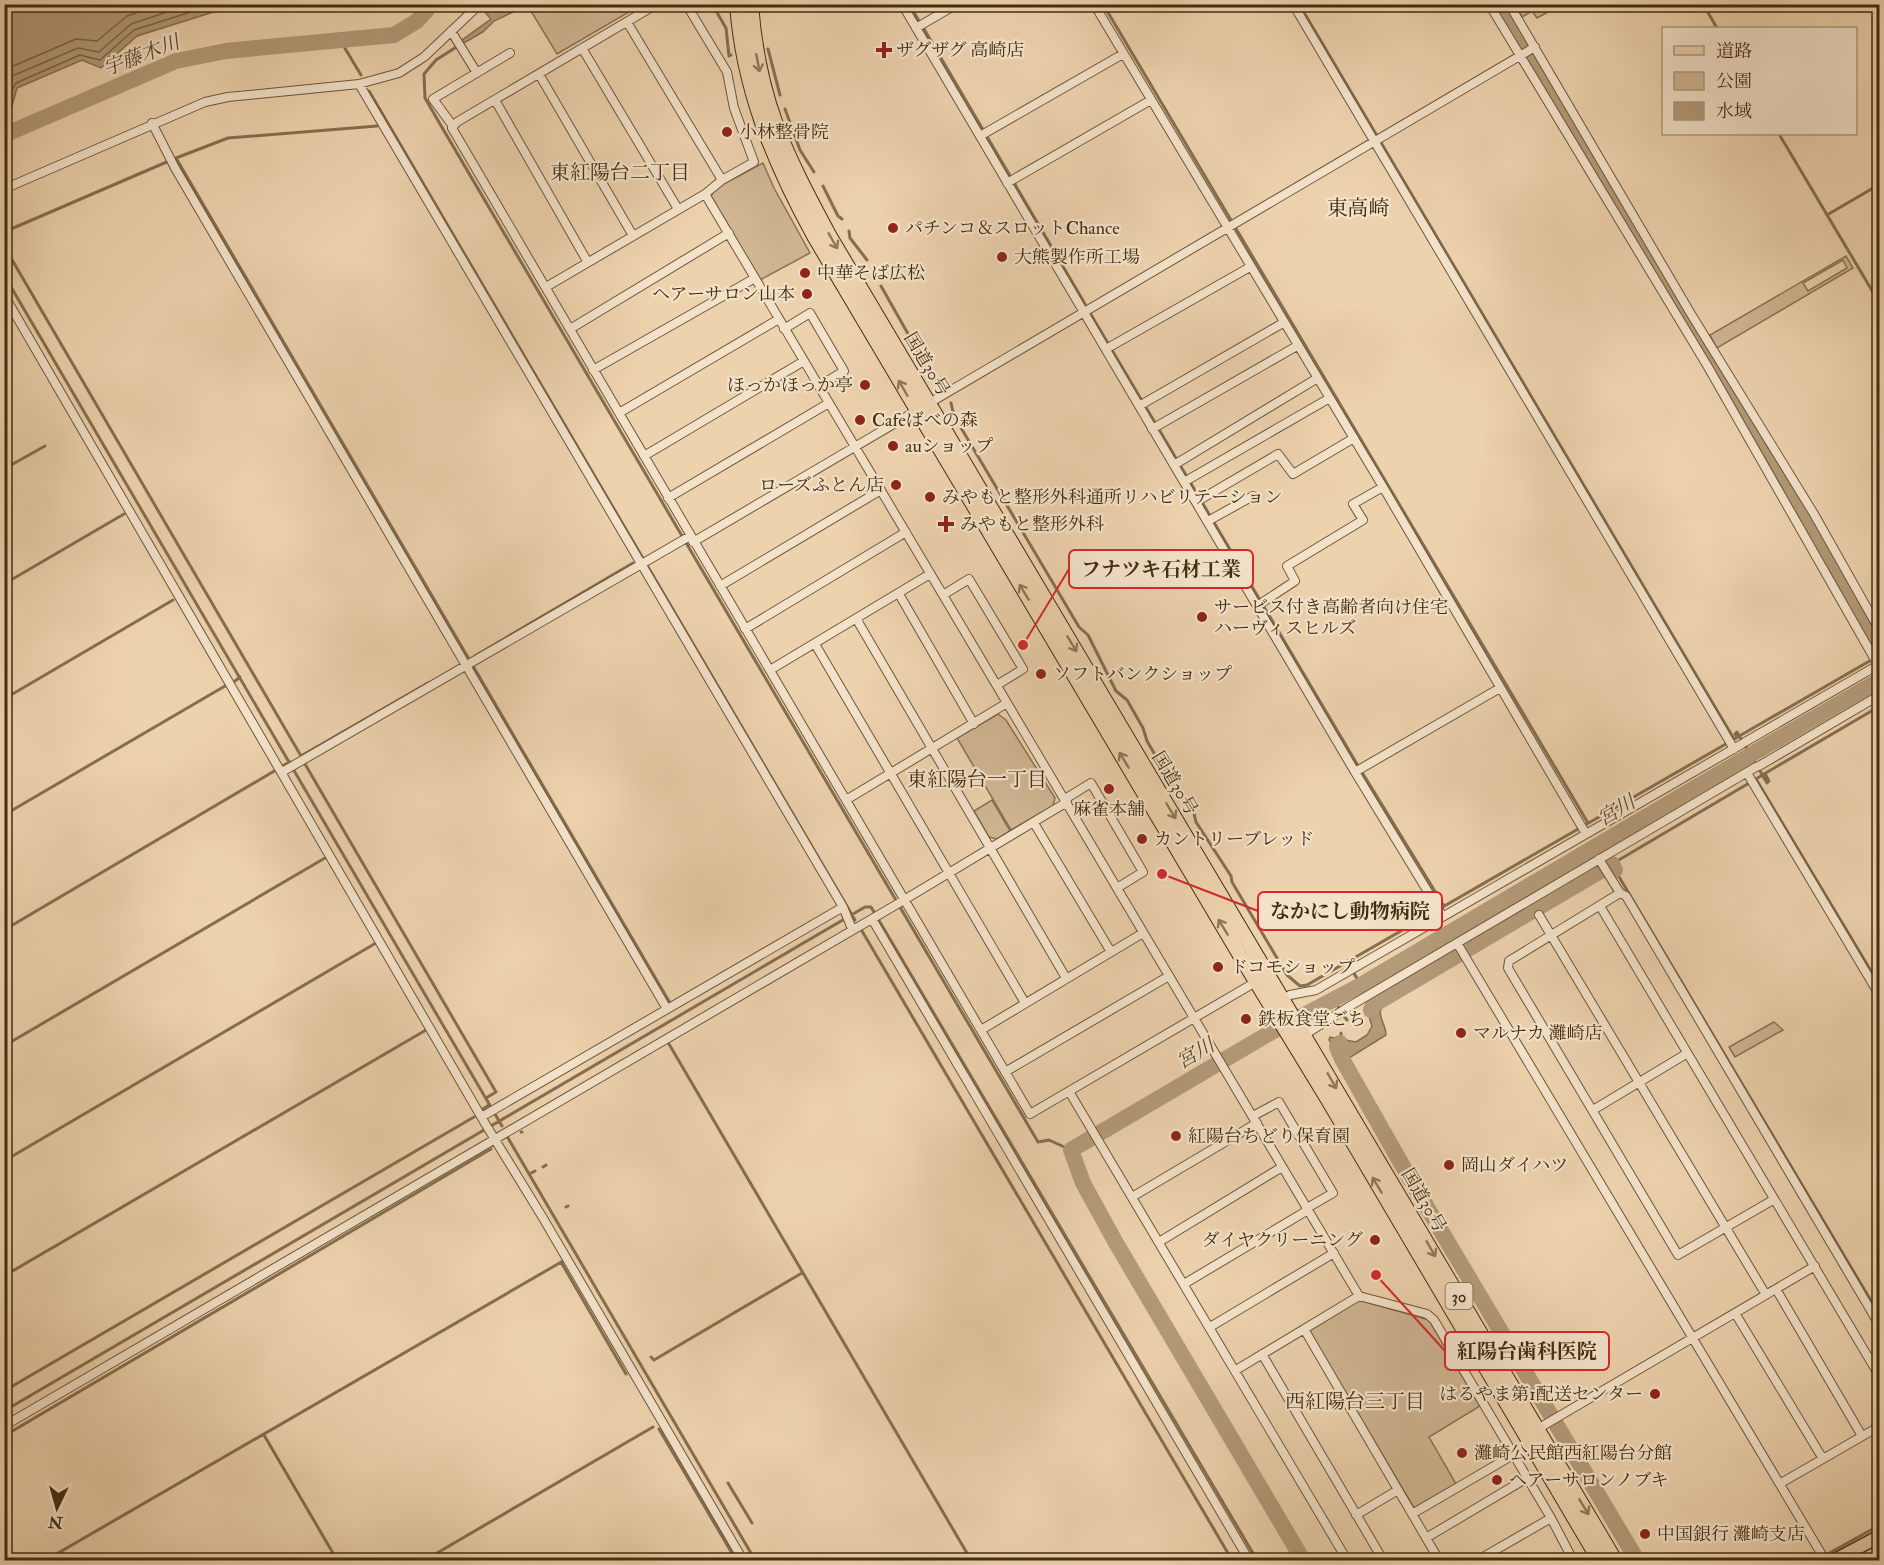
<svg xmlns="http://www.w3.org/2000/svg" width="1884" height="1565" viewBox="0 0 1884 1565" font-family="'IM FELL Double Pica','Noto Serif JP',serif">
	<style>
		.green { fill: #d0b693; stroke: #8a7250; stroke-width: 1.5; fill-rule: evenodd }
		.water { fill: #b39a78; stroke: #866e4e; stroke-width: 1.5 }
		.lines { fill: none; stroke-linecap: round; stroke-linejoin: round }
		.shore { stroke: #7b6443; stroke-width: 1.5 }
		.stream { stroke: #866e4e; stroke-width: 3 }
		.river { stroke: #b39a78; stroke-width: 16 }
		.street-casing { stroke: #6e5636; stroke-width: 10 }
		.primary-casing { stroke: #432d0e; stroke-width: 15 }
		.highway-casing { stroke: #432d0e; stroke-width: 16 }
		.street { stroke: #f3e2ca; stroke-width: 8 }
		.primary { stroke: #edd2ae; stroke-width: 12 }
		.highway { stroke: #edd2ae; stroke-width: 14 }
		.oneway { stroke: #907756 }
		.poi-dot { fill: #8f2418; stroke: #f3e2ca; stroke-width: 2 }
		.labels { text-anchor: middle; stroke-width: 4.5; stroke-linejoin: round; paint-order: stroke }
		.shield { fill: #f3e2ca; stroke: #786346; stroke-width: 1.5 }
		.shield-label { font-size: 16px; font-weight: bold; fill: #432d0e }
		.poi-label { font-size: 18px; fill: #432d0e; stroke: #f3e2ca; text-anchor: start }
		.street-label { font-size: 18px; fill: #432d0e; stroke: #f3e2ca }
		.water-label { font-size: 20px; font-style: italic; fill: #5f4828; stroke: #f3e2ca }
		.neighbourhood-label { font-size: 20px; fill: #432d0e; stroke: #f3e2ca }
		.quarter-label { font-size: 21px; fill: #432d0e; stroke: #f3e2ca }
		.leader { fill: none; stroke: #d62828; stroke-width: 2 }
		.callout-dot { fill: #d62828; stroke: #f3e2ca; stroke-width: 2 }
		.callout { fill: #f3e2ca; stroke: #d62828; stroke-width: 2 }
		.callout-label { font-size: 20px; text-anchor: middle; font-weight: bold; fill: #432d0e }
	</style>
	<rect width="100%" height="100%" fill="#edd2ae"/>
	<filter id="stains"><feTurbulence type="fractalNoise" baseFrequency=".00333" numOctaves="4"/><feColorMatrix values="0 0 0 0 .2 0 0 0 0 .09 0 0 0 0 .02 0 0 0 .5 -.17"/></filter>
	<radialGradient id="worn" r=".72"><stop offset=".6" stop-color="#630" stop-opacity="0"/><stop offset="1" stop-color="#630" stop-opacity=".3"/></radialGradient>
	<path class="green" d="M 541,5 L 541,4 L 641,5 L 557,54 L 531,11 Z
		M 1515,5 L 1561,5 L 1537,18 L 1532,11 L 1522,17 Z
		M 763,163 L 774,188 L 810,253 L 760,280 L 711,196 L 716,188 Z
		M 1846,256 L 1853,268 L 1717,348 L 1710,335 ZM 1843,260 L 1847,268 L 1808,291 L 1803,283 Z
		M 998,714 L 1006,720 L 1055,798 L 1053,806 L 1011,830 L 957,738 Z
		M 992,800 L 1010,831 L 997,839 L 989,837 L 974,811 Z
		M 1774,1022 L 1783,1030 L 1735,1057 L 1729,1047 Z
		M 1359,1300 L 1429,1320 L 1480,1406 L 1429,1437 L 1456,1484 L 1414,1508 L 1309,1331 Z"/>
	<path class="water" d="M 5,4 L 236,4 L 236,5 L 137,36 L 101,68 L 82,60 L 17,88 L 12,106 L 5,108 Z
		M 505,4 L 528,5 L 494,21 L 483,32 L 464,43 L 462,40 L 491,19 L 484,11 Z
		M 1385,994 L 1388,1001 C 1372,1012 1386,1022 1386,1035 L 1341,1063 L 1329,1040 L 1330,1037 L 1356,1042 L 1367,1035 L 1372,1026 L 1366,1007 L 1369,1001 Z"/>
	<g class="lines">
		<path class="shore" d="M 4,70 L 76,39 L 97,41 L 127,16 L 161,4
			M 4,84 L 12,76 L 78,48 L 99,52 L 131,24 L 191,4
			M 4,102 L 16,83 L 80,55 L 100,60 L 134,30 L 216,4"/>
		<path class="stream" d="M 712,4 L 726,28 L 729,56 L 731,55
			M 909,4 L 919,21
			M 1103,4 L 1588,823
			M 1299,4 L 1734,739
			M 1703,4 L 1717,28
			M 924,29 L 1085,304
			M 340,40 L 361,75
			M 458,46 L 436,60 L 424,74 L 425,98 L 440,124 L 1038,1142 L 1049,1140 L 1071,1150
			M 768,49 L 780,95
			M 369,91 L 855,920
			M 785,109 L 800,150 L 814,172
			M 1779,134 L 1880,304
			M 176,158 L 670,1003
			M 176,158 L 228,138 L 377,126
			M 823,186 L 838,216 L 842,219
			M 1827,215 L 1880,184
			M 849,231 L 850,238 L 867,260
			M 4,232 L 169,161
			M 4,246 L 301,756 L 428,683
			M 873,272 L 876,276
			M 4,275 L 502,1126
			M 881,286 L 933,378 L 941,386
			M 1090,313 L 1357,764 L 1444,906
			M 4,325 L 10,321
			M 951,403 L 954,416 L 1079,627 L 1088,635 L 1116,691 L 1127,700 L 1143,728 L 1147,741 L 1174,787 L 1193,809 L 1196,822 L 1231,876 L 1232,882 L 1287,975 L 1300,986 L 1307,985 L 1738,737
			M 4,469 L 45,446
			M 4,584 L 124,514
			M 475,656 L 633,563
			M 235,681 L 240,677
			M 4,699 L 173,600
			M 1741,735 L 1880,655
			M 1737,737 L 1735,734 L 1737,732 L 1767,783
			M 305,764 L 496,1092 L 486,1098
			M 284,765 L 290,762
			M 1764,774 L 1880,706
			M 1765,774 L 1769,781 L 1767,783
			M 1756,779 L 1880,986
			M 4,815 L 225,686
			M 1612,864 L 1761,776
			M 1615,870 L 1880,1316
			M 4,930 L 276,770
			M 862,931 L 1232,1560
			M 1347,961 L 1363,989
			M 1334,1000 L 1339,1008
			M 1343,1015 L 1347,1020
			M 1341,1042 L 1341,1033
			M 669,1044 L 971,1560
			M 4,1046 L 325,858
			M 483,1109 L 489,1105
			M 521,1132 L 522,1132
			M 508,1138 L 755,1560
			M 4,1161 L 376,943
			M 543,1167 L 546,1165
			M 529,1174 L 535,1171
			M 566,1207 L 568,1206
			M 561,1262 L 626,1374
			M 4,1276 L 426,1030
			M 651,1357 L 654,1360 L 802,1273
			M 4,1391 L 474,1117
			M 4,1411 L 865,907 L 871,907 L 1257,1560
			M 659,1429 L 736,1560
			M 264,1435 L 337,1560
			M 4,1436 L 491,1149
			M 728,1483 L 752,1523
			M 46,1560 L 563,1261
			M 425,1560 L 653,1427
			M 1817,1560 L 1880,1525"/>
		<path class="river" d="M 1500,4 L 1823,548 L 1880,650
			M 4,135 L 176,61 L 226,51 L 394,35 L 417,21 L 432,4
			M 1752,754 L 1880,680
			M 1371,1010 L 1373,1005 L 1612,864 L 1615,870
			M 1340,1043 L 1337,1047 L 1342,1059 L 1409,1177 L 1637,1560
			M 1303,1560 L 1116,1243 L 1083,1183 L 1071,1150 L 1270,1033 L 1361,985 L 1749,756"/>
		<defs>
			<path id="street" d="M 657,4 L 457,122 L 452,128 L 1030,1114 L 1259,980
				M 902,4 L 1355,772 L 1442,915
				M 1094,4 L 1383,487 L 1586,834
				M 1293,4 L 1734,749
				M 1489,4 L 1708,367 L 1878,665
				M 1509,4 L 1691,314 L 1814,514 L 1880,631
				M 627,22 L 722,180
				M 916,28 L 957,4
				M 451,31 L 477,73
				M 582,48 L 678,209
				M 539,74 L 632,234
				M 359,84 L 843,907 L 852,929
				M 495,100 L 587,261
				M 152,123 L 175,168 L 667,1009
				M 453,126 L 433,99 L 510,53
				M 980,136 L 1123,54
				M 1007,183 L 1151,100
				M 4,189 L 205,102 L 228,97 L 359,84 L 399,73 L 424,57 L 480,4
				M 705,194 L 1359,1296 L 1427,1314 L 1434,1320 L 1551,1518 L 1573,1560
				M 546,287 L 705,194 L 722,180 L 754,162 L 734,108 L 727,72 L 686,4
				M 4,295 L 486,1125 L 543,1218 L 743,1560
				M 570,329 L 729,233
				M 784,329 L 810,313 L 844,371 L 819,386
				M 1106,349 L 1250,267
				M 593,370 L 755,278
				M 1139,406 L 1283,323
				M 619,413 L 779,319
				M 1152,429 L 1297,346
				M 644,456 L 804,361
				M 1174,465 L 1316,379
				M 1184,482 L 1328,399
				M 668,498 L 829,403
				M 1196,502 L 1278,454 L 1293,474 L 1354,438
				M 1208,521 L 1253,496
				M 693,542 L 1535,47
				M 720,586 L 881,490
				M 899,594 L 974,724
				M 943,595 L 969,579 L 1023,669 L 997,685
				M 1257,606 L 1295,581 L 1287,566 L 1363,520 L 1353,504 L 1383,487
				M 857,620 L 1066,978
				M 745,629 L 906,532
				M 815,644 L 1025,1003
				M 770,670 L 930,574
				M 1745,742 L 1880,664
				M 1759,766 L 1880,695
				M 282,772 L 690,536
				M 1355,772 L 1500,688
				M 1747,773 L 1880,996
				M 1065,799 L 1091,783 L 1143,872 L 1117,888
				M 846,800 L 1007,703
				M 1034,823 L 1111,952
				M 1599,859 L 1620,893 L 1509,961 L 1508,968 L 1678,1255 L 1773,1200
				M 1620,893 L 1626,896 L 1880,1326
				M 1600,906 L 1880,1377
				M 1539,915 L 1766,1295
				M 872,919 L 1249,1560
				M 1457,943 L 1825,1560
				M 1281,1001 L 1290,995 L 1316,990 L 1742,744
				M 981,1030 L 1143,933
				M 1301,1037 L 1350,1006 L 1756,767
				M 1005,1072 L 1169,976
				M 1070,1093 L 1347,1560
				M 1593,1110 L 1686,1054
				M 483,1116 L 843,907
				M 1253,1116 L 1279,1102 L 1333,1193 L 1307,1208
				M 1132,1197 L 1257,1123
				M 1159,1242 L 1282,1167
				M 1184,1284 L 1308,1210
				M 1776,1289 L 1862,1436
				M 1735,1313 L 1823,1459
				M 1210,1327 L 1334,1253
				M 1304,1329 L 1439,1560
				M 1262,1354 L 1383,1560
				M 1236,1370 L 1359,1296
				M 4,1426 L 894,906 L 1067,802
				M 1534,1431 L 1815,1266
				M 1781,1483 L 1880,1426
				M 1412,1514 L 1513,1455
				M 1356,1515 L 1398,1490
				M 1426,1538 L 1527,1478
				M 1478,1560 L 1551,1518"/>
			<path id="primary" d="M 1835,1560 L 1880,1536"/>
			<path id="highway" d="M 737,4 C 743,89 774,163 814,236 L 1241,957 L 1327,1098 L 1599,1560
				M 751,4 C 758,100 785,153 829,235 L 1615,1560"/>
		</defs>
		<use href="#street" class="street-casing"/>
		<use href="#primary" class="primary-casing"/>
		<use href="#highway" class="highway-casing"/>
		<use href="#street" class="street"/>
		<use href="#primary" class="primary"/>
		<use href="#highway" class="highway"/>
	</g>
	<defs><path id="oneway-shaft" d="M-6 0H5M1.5-3L5.5 0L1.5 3" fill="none" stroke-width="1.6" stroke-linecap="round" stroke-linejoin="round" transform="scale(1.5)"/></defs>
	<g class="oneway">
		<use href="#oneway-shaft" transform="translate(758 63) rotate(79)"/>
		<use href="#oneway-shaft" transform="translate(833 241) rotate(60)"/>
		<use href="#oneway-shaft" transform="translate(903 388) rotate(-120)"/>
		<use href="#oneway-shaft" transform="translate(1024 592) rotate(-121)"/>
		<use href="#oneway-shaft" transform="translate(1072 644) rotate(59)"/>
		<use href="#oneway-shaft" transform="translate(1124 760) rotate(-121)"/>
		<use href="#oneway-shaft" transform="translate(1171 811) rotate(59)"/>
		<use href="#oneway-shaft" transform="translate(1223 927) rotate(-121)"/>
		<use href="#oneway-shaft" transform="translate(1332 1081) rotate(60)"/>
		<use href="#oneway-shaft" transform="translate(1377 1185) rotate(-121)"/>
		<use href="#oneway-shaft" transform="translate(1431 1249) rotate(60)"/>
		<use href="#oneway-shaft" transform="translate(1584 1507) rotate(59)"/>
	</g>
	<g class="poi-dot">
		<path d="M881 41h6v6h6v6h-6v6h-6v-6h-6v-6h6z"/>
		<circle cx="727" cy="132" r="6"/>
		<circle cx="893" cy="228" r="6"/>
		<circle cx="1002" cy="257" r="6"/>
		<circle cx="805" cy="273" r="6"/>
		<circle cx="807" cy="294" r="6"/>
		<circle cx="865" cy="385" r="6"/>
		<circle cx="860" cy="420" r="6"/>
		<circle cx="893" cy="446" r="6"/>
		<circle cx="896" cy="485" r="6"/>
		<circle cx="930" cy="497" r="6"/>
		<path d="M943 515h6v6h6v6h-6v6h-6v-6h-6v-6h6z"/>
		<circle cx="1202" cy="617" r="6"/>
		<circle cx="1041" cy="674" r="6"/>
		<circle cx="1109" cy="789" r="6"/>
		<circle cx="1142" cy="839" r="6"/>
		<circle cx="1218" cy="967" r="6"/>
		<circle cx="1246" cy="1019" r="6"/>
		<circle cx="1461" cy="1033" r="6"/>
		<circle cx="1176" cy="1136" r="6"/>
		<circle cx="1449" cy="1165" r="6"/>
		<circle cx="1375" cy="1240" r="6"/>
		<circle cx="1655" cy="1394" r="6"/>
		<circle cx="1462" cy="1453" r="6"/>
		<circle cx="1497" cy="1480" r="6"/>
		<circle cx="1645" cy="1534" r="6"/>
	</g>
	<g class="labels">
		<rect class="shield" x="1445.5" y="1283" width="27" height="26" rx="4.5"/>
		<g class="shield-label">
			<text x="1459" y="1302">30</text>
		</g>
		<g class="poi-label">
			<text x="896" y="56">ザグザグ 高崎店</text>
			<text x="739" y="138">小林整骨院</text>
			<text x="905" y="234">パチンコ＆スロットChance</text>
			<text x="1014" y="263">大熊製作所工場</text>
			<text x="817" y="279">中華そば広松</text>
			<text x="795" y="300" text-anchor="end">ヘアーサロン山本</text>
			<text x="853" y="391" text-anchor="end">ほっかほっか亭</text>
			<text x="872" y="426">Cafeばべの森</text>
			<text x="905" y="452">auショップ</text>
			<text x="884" y="491" text-anchor="end">ローズふとん店</text>
			<text x="942" y="503">みやもと整形外科通所リハビリテーション</text>
			<text x="960" y="530">みやもと整形外科</text>
			<text x="1214" y="613">サービス付き高齢者向け住宅<tspan x="1214" dy="21">ハーヴィスヒルズ</tspan></text>
			<text x="1053" y="680">ソフトバンクショップ</text>
			<text x="1109" y="815" text-anchor="middle">麻雀本舗</text>
			<text x="1154" y="845">カントリーブレッド</text>
			<text x="1230" y="973">ドコモショップ</text>
			<text x="1258" y="1025">鉄板食堂ごち</text>
			<text x="1473" y="1039">マルナカ 灘崎店</text>
			<text x="1188" y="1142">紅陽台ちどり保育園</text>
			<text x="1461" y="1171">岡山ダイハツ</text>
			<text x="1363" y="1246" text-anchor="end">ダイヤクリーニング</text>
			<text x="1643" y="1400" text-anchor="end">はるやま第1配送センター</text>
			<text x="1474" y="1459">灘崎公民館西紅陽台分館</text>
			<text x="1509" y="1486">ヘアーサロンノブキ</text>
			<text x="1657" y="1540">中国銀行 灘崎支店</text>
		</g>
		<g class="street-label">
			<text transform="translate(927 364) rotate(59)" y="6">国道30号</text>
			<text transform="translate(1175 783) rotate(59)" y="6">国道30号</text>
			<text transform="translate(1424 1200) rotate(60)" y="6">国道30号</text>
		</g>
		<g class="water-label">
			<text transform="translate(141 55) rotate(-21)" y="7">宇藤木川</text>
			<text transform="translate(1616 810) rotate(-31)" y="7">宮川</text>
			<text transform="translate(1195 1053) rotate(-30)" y="7">宮川</text>
		</g>
		<g class="neighbourhood-label">
			<text x="620" y="179">東紅陽台二丁目</text>
			<text x="977" y="786">東紅陽台一丁目</text>
			<text x="1355" y="1408">西紅陽台三丁目</text>
		</g>
		<g class="quarter-label">
			<text x="1358" y="215">東高崎</text>
		</g>
	</g>
	<path class="leader" d="M1023 645L1069 569M1162 874L1258 911M1376 1275L1445 1351"/>
	<g class="callout-dot">
		<circle cx="1023" cy="645" r="6"/>
		<circle cx="1162" cy="874" r="6"/>
		<circle cx="1376" cy="1275" r="6"/>
	</g>
	<g class="callout">
		<rect x="1069" y="550" width="184" height="38" rx="6"/>
		<rect x="1258" y="892" width="184" height="38" rx="6"/>
		<rect x="1445" y="1332" width="164" height="38" rx="6"/>
	</g>
	<g class="callout-label">
		<text x="1161" y="576">フナツキ石材工業</text>
		<text x="1350" y="918">なかにし動物病院</text>
		<text x="1527" y="1358">紅陽台歯科医院</text>
	</g>
	<rect width="1884" height="1565" fill="none" stroke="#edd2ae" stroke-width="24"/>
	<rect x="6" y="6" width="1872" height="1553" fill="none" stroke="#432d0e" stroke-width="3"/>
	<rect x="12" y="12" width="1860" height="1541" fill="none" stroke="#432d0e" stroke-width="1.5"/>
	<rect x="1662" y="27" width="195" height="108" fill="#f3e2ca" stroke="#ad9a7f" stroke-width="1.5"/>
	<rect x="1674" y="46" width="30" height="9" fill="#edd2ae" stroke="#ad9a7f" stroke-width="1.5"/>
	<text x="1716" y="57" font-size="18" fill="#432d0e">道路</text>
	<rect x="1674" y="72" width="30" height="18" fill="#d0b693" stroke="#ad9a7f" stroke-width="1.5"/>
	<text x="1716" y="87" font-size="18" fill="#432d0e">公園</text>
	<rect x="1674" y="102" width="30" height="18" fill="#b39a78" stroke="#ad9a7f" stroke-width="1.5"/>
	<text x="1716" y="117" font-size="18" fill="#432d0e">水域</text>
	<g transform="translate(57 1508) rotate(185)" stroke="#f3e2ca" stroke-width="4.5" paint-order="stroke">
	<path d="M0-4.5L10 22L0 15L-10 22Z" fill="#432d0e"/>
	<text y="-9" font-size="16" font-weight="bold" text-anchor="middle" fill="#432d0e">N</text>
	</g>
	<rect width="100%" height="100%" filter="url(#stains)"/>
	<rect width="100%" height="100%" fill="url(#worn)"/>
</svg>
